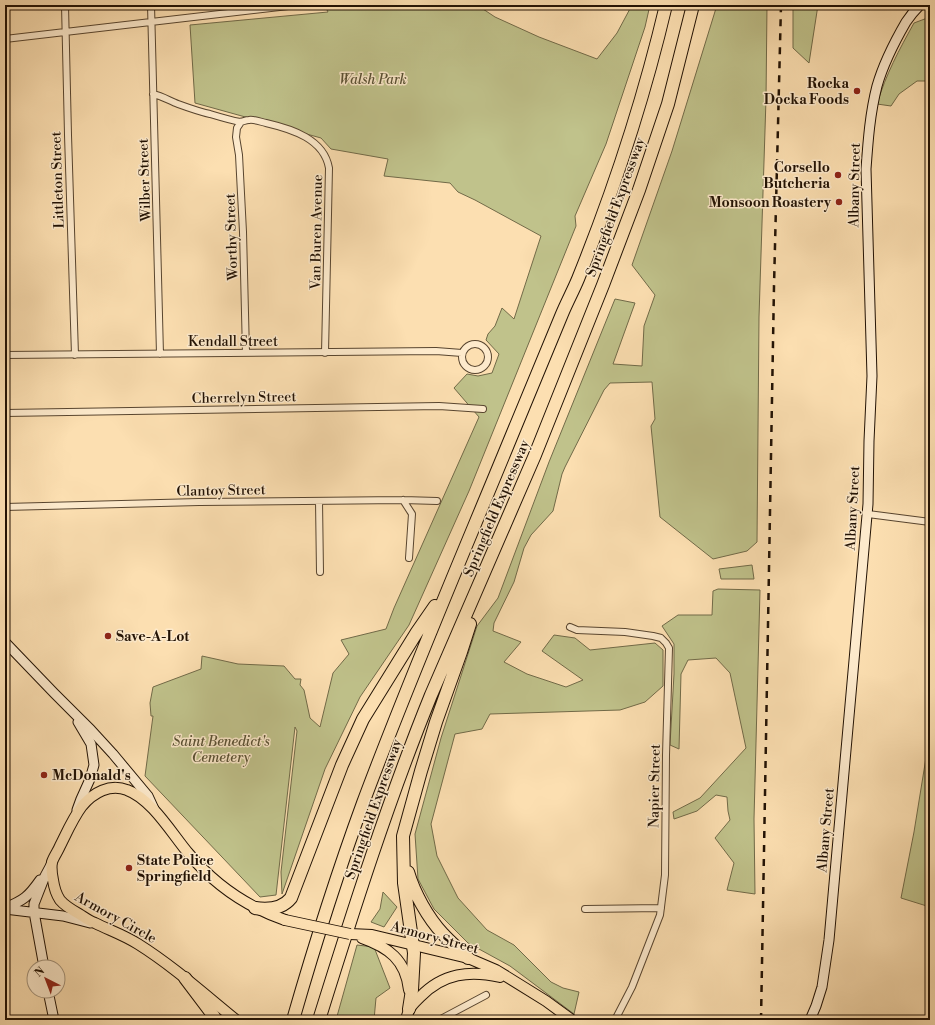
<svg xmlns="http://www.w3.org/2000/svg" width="935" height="1025" viewBox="0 0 935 1025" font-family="'Libre Bodoni',serif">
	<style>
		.green { fill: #c0c28b; stroke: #716a48 }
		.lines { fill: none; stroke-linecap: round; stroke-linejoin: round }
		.minor-casing { stroke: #58452f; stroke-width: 8 }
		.secondary-casing { stroke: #221204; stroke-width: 11 }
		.primary-casing { stroke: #221204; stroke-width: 12 }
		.motorway-casing { stroke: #221204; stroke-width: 14 }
		.minor { stroke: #fdeacc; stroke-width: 6 }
		.secondary { stroke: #fdeacc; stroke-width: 9 }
		.primary { stroke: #fcdfb1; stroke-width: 10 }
		.motorway { stroke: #fcdfb1; stroke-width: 12 }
		.rail { stroke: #221204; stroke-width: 2.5; stroke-dasharray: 7 7; stroke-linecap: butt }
		.primary-bridge-casing { stroke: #221204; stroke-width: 12; stroke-linecap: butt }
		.primary-bridge { stroke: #fcdfb1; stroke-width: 10 }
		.poi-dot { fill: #8f2418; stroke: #fdeacc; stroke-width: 1.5 }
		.labels { text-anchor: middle; stroke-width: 3; stroke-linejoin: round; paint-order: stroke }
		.park-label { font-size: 14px; font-style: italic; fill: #595033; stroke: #fdeacc }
		.poi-label { font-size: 14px; font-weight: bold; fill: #221204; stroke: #fdeacc; text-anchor: end }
		.street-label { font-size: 14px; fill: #221204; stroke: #fdeacc }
	</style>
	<rect width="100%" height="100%" fill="#fcdfb1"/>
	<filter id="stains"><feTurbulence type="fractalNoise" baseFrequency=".005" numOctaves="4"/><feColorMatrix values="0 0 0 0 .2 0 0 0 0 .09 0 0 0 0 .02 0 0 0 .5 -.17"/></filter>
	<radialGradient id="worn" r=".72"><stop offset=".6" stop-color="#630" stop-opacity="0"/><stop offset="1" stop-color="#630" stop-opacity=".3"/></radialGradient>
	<path class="green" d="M 348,5 L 477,5 L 495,17 L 539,37 L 597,59 L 617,33 L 632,5 L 650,5 L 645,27 L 606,144 L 575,216 L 576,226 L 469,491 L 409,625 L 360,697 L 325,769 L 282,894 L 281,872 L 297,731 L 295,727 L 276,895 L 260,897 L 145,776 L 153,716 L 151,716 L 150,703 L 153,687 L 201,669 L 202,656 L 238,664 L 284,666 L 295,679 L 301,679 L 300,685 L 304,690 L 310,718 L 320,727 L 333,673 L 349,654 L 341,640 L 386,629 L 394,608 L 479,417 L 454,388 L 467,374 L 478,376 L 492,373 L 499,354 L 486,340 L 488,334 L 495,326 L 502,308 L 514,319 L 541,236 L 475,200 L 458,192 L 450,183 L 384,176 L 388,159 L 331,149 L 321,138 L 195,103 L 190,25 L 328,12 L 326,8 Z
		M 717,5 L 767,5 L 766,99 L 759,317 L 757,542 L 747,551 L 713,559 L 660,517 L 651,426 L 655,419 L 652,382 L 610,383 L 604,390 L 565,467 L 562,474 L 553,511 L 531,535 L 524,548 L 514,582 L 494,623 L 493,631 L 521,642 L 504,662 L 527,674 L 566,687 L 583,680 L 542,651 L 554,635 L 575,638 L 590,650 L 655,643 L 663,650 L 663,686 L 645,702 L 620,710 L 490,714 L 482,729 L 455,734 L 431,824 L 437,856 L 458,898 L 487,930 L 514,945 L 551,982 L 563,988 L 579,992 L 574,1014 L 510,966 L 468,943 L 434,909 L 418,879 L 415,834 L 441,738 L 477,626 L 498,598 L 549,462 L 615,299 L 635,303 L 613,364 L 642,366 L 644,326 L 655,295 L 632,265 L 672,151 Z
		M 793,5 L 818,5 L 809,63 L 793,48 Z
		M 930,17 L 930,81 L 917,81 L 899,94 L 891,106 L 877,104 C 886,74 899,50 914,23 Z
		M 752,565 L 754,579 L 721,579 L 719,569 Z
		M 718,589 L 760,590 L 754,819 L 755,894 L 727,890 L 734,863 L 715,838 L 730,820 L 728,811 L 727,797 L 716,795 L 697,811 L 674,819 L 673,812 L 700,798 L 746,748 L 730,673 L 716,658 L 688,660 L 681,674 L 679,749 L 670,745 L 674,674 L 674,644 L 662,626 L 678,615 L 712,615 L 713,591 Z
		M 930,733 L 930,907 L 901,898 L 914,832 Z
		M 383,892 L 397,907 L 384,927 L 371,922 L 380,909 Z
		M 357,945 L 374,947 L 390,988 L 376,998 L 374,1020 L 336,1020 Z"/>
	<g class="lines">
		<defs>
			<path id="minor" d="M 65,5 L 68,135 L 75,355
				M 151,5 L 160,354
				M 5,39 L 297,5
				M 153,94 C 162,96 170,101 178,104 C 189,108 200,112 210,114 C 220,117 230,120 240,122 C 243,122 245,120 249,120 C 254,119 261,122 266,123 C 292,129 324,139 329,168 L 325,353
				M 241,122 L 237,128 L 236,137 L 239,155 L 243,232 L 246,353
				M462 357a13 13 0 1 1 26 0a13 13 0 1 1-26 0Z
				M 5,355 L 436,351 L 462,353
				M 5,413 L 439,406 L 483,409
				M 403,500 L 412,514 L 409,558
				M 319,501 L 320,572
				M 5,507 L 199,502 L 403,500 L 437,501
				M 868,514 L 930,522
				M 570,627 L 577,630 L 625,632 L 653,636 L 661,638 L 666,643 L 669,648 L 666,755 L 665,875 L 660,915 L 632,987 L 615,1020
				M 585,909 L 661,908
				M 439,1020 L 486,995"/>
			<path id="secondary" d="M 5,642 L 54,693 L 91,730 L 113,754 L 148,796 L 154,809
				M 77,810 L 81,799 L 90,779 L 94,765 L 91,744 L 78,722
				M 5,908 C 24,900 28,897 40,880
				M 5,909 L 63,916 L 90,923
				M 44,967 L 34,912 L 34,904 L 45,876 L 52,863
				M 48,991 L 54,1020
				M 810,1020 L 816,1006 L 822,987 L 829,940 L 868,504 L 869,441 L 872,376 L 866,169 C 868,141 870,113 877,86 C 883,65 895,41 906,22 C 910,16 915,10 920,5"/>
			<path id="primary" d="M 350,934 L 372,935 L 468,958 L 496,970 L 546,1001 L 572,1020
				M 362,938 C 388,947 406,960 409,990
				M 236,1020 C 204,994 173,966 138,944 C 124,935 109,930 95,923 C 89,921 84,917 79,914 C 72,910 65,906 60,900 C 56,894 54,887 53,880 C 52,875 51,867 52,862 C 54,856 58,851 60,846 C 67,832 73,818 82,806 C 93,793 110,783 127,790 C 152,799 172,834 189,854 C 215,885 247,907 285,920
				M 406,1020 C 409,1007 411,1006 420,997 C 443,973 470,970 500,977"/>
			<path id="motorway" d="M 408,872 C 414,893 428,918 443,934 C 451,943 460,950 468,958
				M 255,908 C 268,910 282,909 291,898 L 342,765 L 363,719 L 417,632 L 435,606
				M 185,978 L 213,1015 L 216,1020
				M 409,1009 L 412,990 L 414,953 L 404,883 L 403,836 L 421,771 L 436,722 L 461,652 L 470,624
				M 293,1020 C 314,947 337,874 363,803 C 410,677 463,554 514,430 C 530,391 546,352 562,314 C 567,302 573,291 578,279 C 614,190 644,98 666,5
				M 319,1020 C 353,911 388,801 431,695 L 535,455 L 603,285 L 639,190 L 668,104 L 693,5"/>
		</defs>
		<use href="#minor" class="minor-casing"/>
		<use href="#secondary" class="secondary-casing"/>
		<use href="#primary" class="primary-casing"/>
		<use href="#motorway" class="motorway-casing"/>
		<use href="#minor" class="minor"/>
		<use href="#secondary" class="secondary"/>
		<use href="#primary" class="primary"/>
		<use href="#motorway" class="motorway"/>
		<path class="rail" d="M 761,1020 L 774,286 L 781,5"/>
		<defs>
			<path id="primary-bridge" d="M 285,920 L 350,934"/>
		</defs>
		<use href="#primary-bridge" class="primary-bridge-casing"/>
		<use href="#primary-bridge" class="primary-bridge"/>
	</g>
	<g class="poi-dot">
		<circle cx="857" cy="91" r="4"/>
		<circle cx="838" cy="175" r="4"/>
		<circle cx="839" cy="202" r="4"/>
		<circle cx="108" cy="636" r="4"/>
		<circle cx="44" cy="775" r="4"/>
		<circle cx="129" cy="868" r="4"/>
	</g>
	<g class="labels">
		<g class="park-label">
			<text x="373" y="84">Walsh Park</text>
			<text x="221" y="746">Saint Benedict's<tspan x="221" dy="16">Cemetery</tspan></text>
		</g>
		<g class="poi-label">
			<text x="849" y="88">Rocka<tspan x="849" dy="16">Docka Foods</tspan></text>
			<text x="830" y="172">Corsello<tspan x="830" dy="16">Butcheria</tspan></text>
			<text x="831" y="207">Monsoon Roastery</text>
			<text x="116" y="641" text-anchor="start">Save-A-Lot</text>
			<text x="52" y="780" text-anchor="start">McDonald's</text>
			<text x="137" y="865" text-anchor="start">State Police<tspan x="137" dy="16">Springfield</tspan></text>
		</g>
		<g class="street-label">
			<text transform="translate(57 180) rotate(-92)" y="5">Littleton Street</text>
			<text transform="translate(144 180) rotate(-92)" y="5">Wilber Street</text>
			<text transform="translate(854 185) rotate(-89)" y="5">Albany Street</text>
			<text transform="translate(615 207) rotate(-70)" y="5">Springfield Expressway</text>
			<text transform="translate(316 232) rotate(-89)" y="5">Van Buren Avenue</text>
			<text transform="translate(231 237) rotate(-92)" y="5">Worthy Street</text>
			<text x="233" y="346">Kendall Street</text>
			<text transform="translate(244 397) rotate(-1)" y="5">Cherrelyn Street</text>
			<text transform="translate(221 490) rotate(-1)" y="5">Clantoy Street</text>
			<text transform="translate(496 508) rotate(-67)" y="5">Springfield Expressway</text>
			<text transform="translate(852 508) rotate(-87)" y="5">Albany Street</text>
			<text transform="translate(654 786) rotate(-89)" y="5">Napier Street</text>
			<text transform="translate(373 809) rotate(-71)" y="5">Springfield Expressway</text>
			<text transform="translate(825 830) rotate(-85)" y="5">Albany Street</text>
			<text transform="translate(116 917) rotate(29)" y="5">Armory Circle</text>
			<text transform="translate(435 937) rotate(15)" y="5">Armory Street</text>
		</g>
	</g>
	<rect width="935" height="1025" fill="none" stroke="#fcdfb1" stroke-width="20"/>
	<rect x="6" y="6" width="923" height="1013" fill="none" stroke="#221204" stroke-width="2"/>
	<rect x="10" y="10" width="915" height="1005" fill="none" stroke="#221204"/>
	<g transform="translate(46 979) rotate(318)"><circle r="19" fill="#fdeacc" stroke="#a5947c"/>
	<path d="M0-3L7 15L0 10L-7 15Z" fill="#8f2418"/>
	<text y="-6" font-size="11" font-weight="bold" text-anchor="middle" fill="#221204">N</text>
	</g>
	<rect width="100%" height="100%" filter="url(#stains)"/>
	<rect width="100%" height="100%" fill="url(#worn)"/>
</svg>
